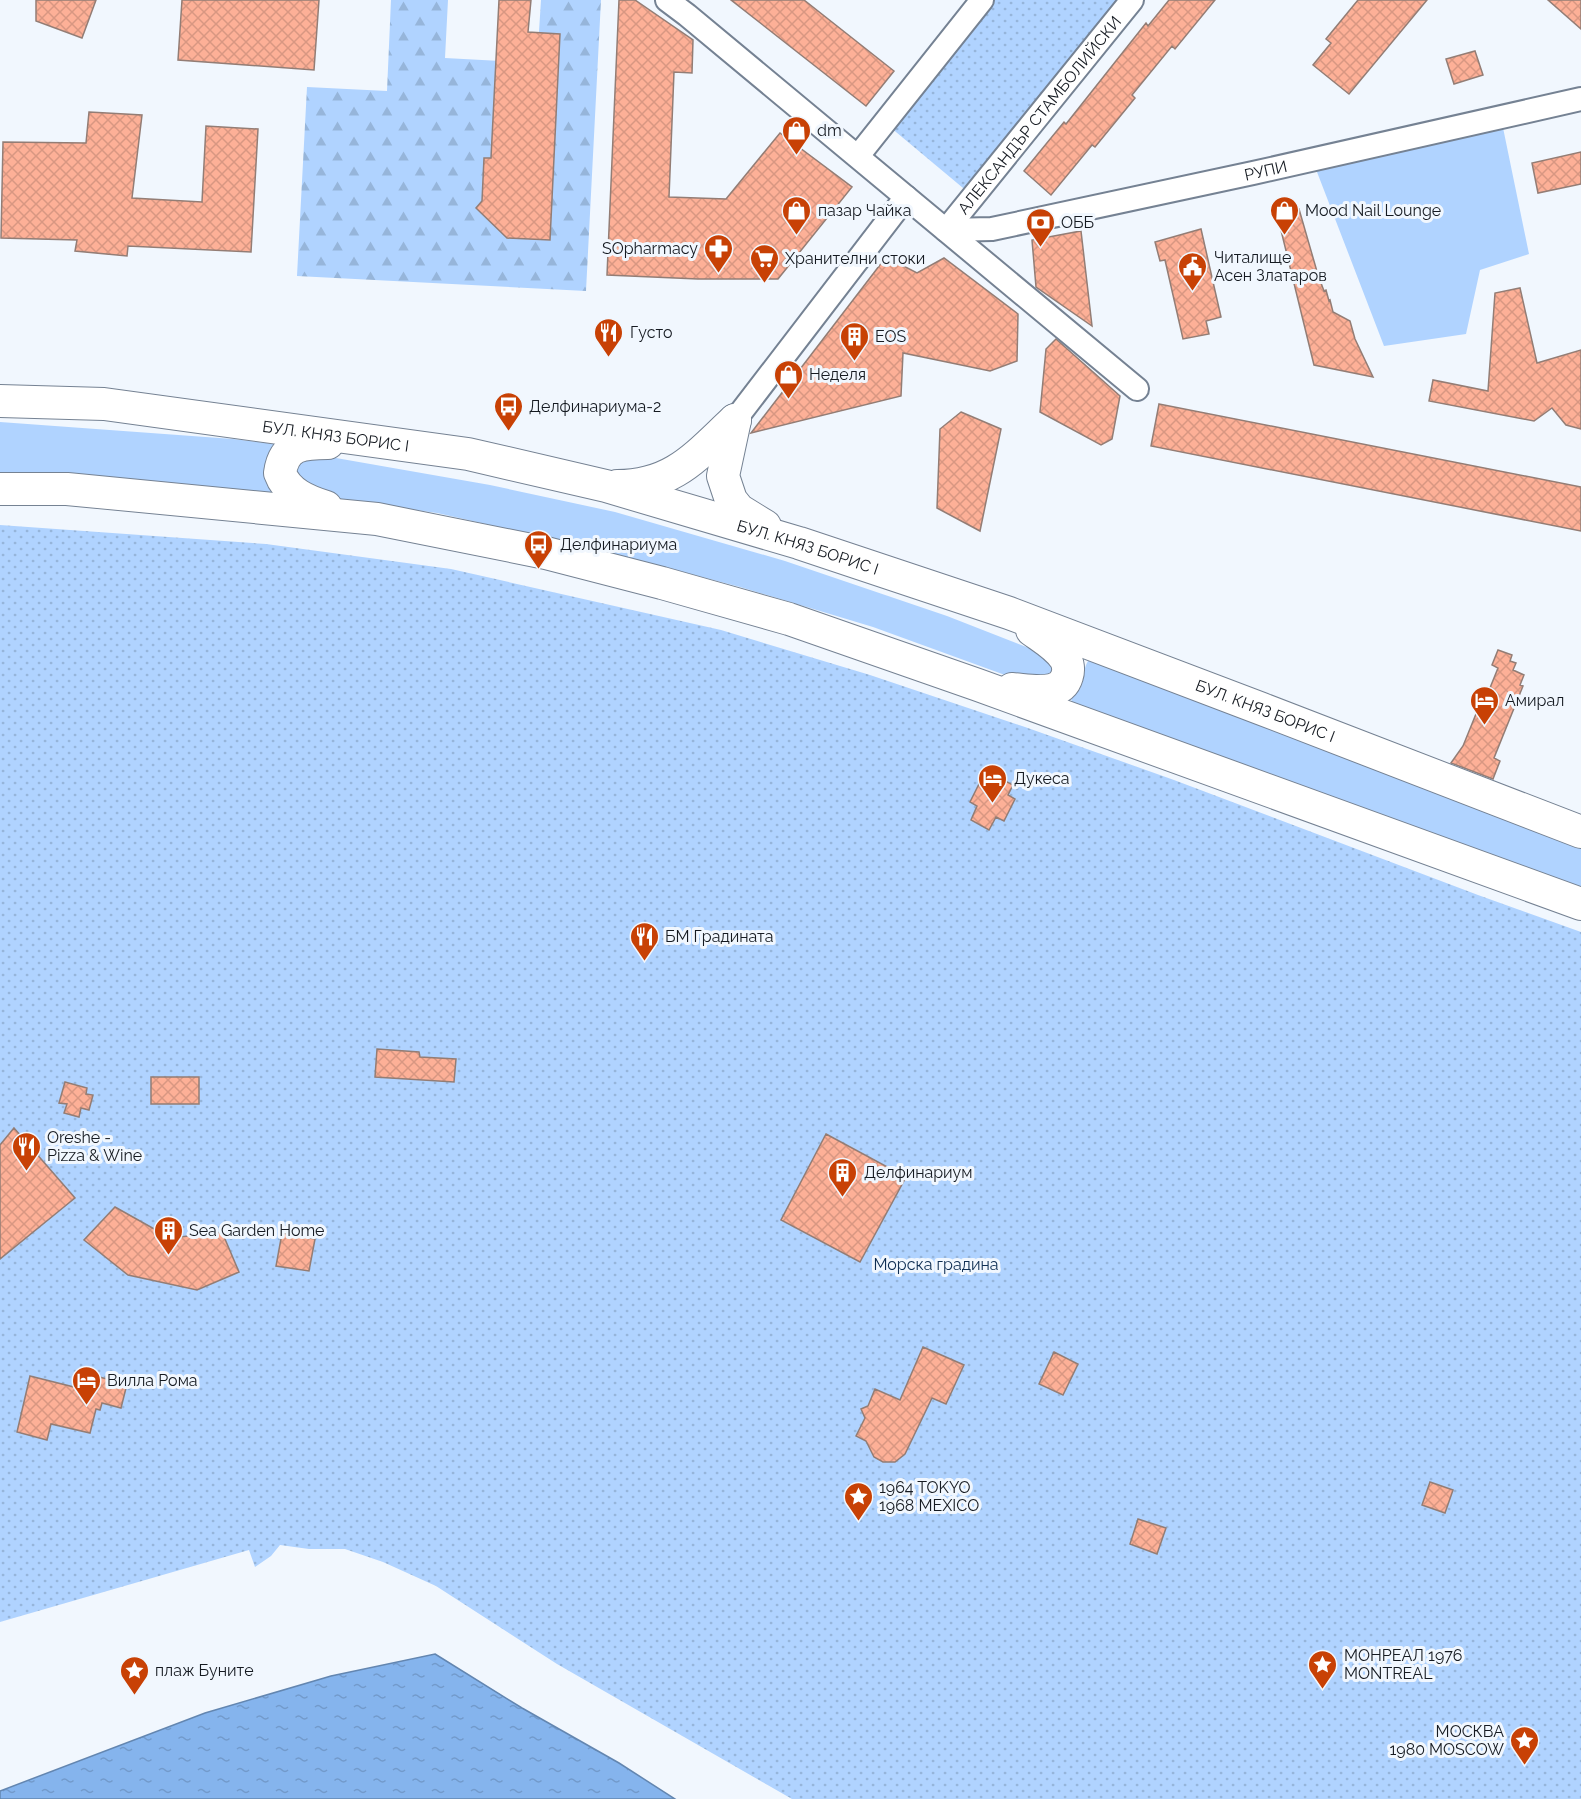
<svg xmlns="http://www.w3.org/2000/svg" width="1581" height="1799" viewBox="0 0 1581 1799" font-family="Raleway,sans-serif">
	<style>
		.green { fill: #b0d3ff }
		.forest { fill: url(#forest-firs) }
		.park { fill: url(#park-dots) }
		.water { fill: url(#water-ripples); stroke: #6386b0; stroke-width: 1.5 }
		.building { fill: url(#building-cross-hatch); stroke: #937d75; stroke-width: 1.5 }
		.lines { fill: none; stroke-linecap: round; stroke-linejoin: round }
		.street-casing { stroke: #758293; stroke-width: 26 }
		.secondary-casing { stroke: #758293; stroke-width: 34 }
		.street { stroke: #fff; stroke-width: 22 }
		.secondary { stroke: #fff; stroke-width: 32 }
		.labels { text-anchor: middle; stroke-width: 6; stroke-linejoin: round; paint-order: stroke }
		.street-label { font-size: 16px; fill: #151a21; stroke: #f1f7fe }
		.poi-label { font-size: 16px; fill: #151a21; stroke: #f1f7fe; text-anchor: start }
		.park-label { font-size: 16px; fill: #0e2e53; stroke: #f1f7fe }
	</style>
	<defs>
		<pattern id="forest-firs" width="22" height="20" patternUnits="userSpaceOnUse" patternTransform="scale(1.5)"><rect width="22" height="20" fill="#b0d3ff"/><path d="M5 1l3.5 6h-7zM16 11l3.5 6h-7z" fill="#96b5da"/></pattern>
		<pattern id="park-dots" width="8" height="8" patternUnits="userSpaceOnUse" patternTransform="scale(1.5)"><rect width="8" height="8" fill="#b0d3ff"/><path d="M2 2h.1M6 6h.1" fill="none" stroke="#96b5da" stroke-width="1.8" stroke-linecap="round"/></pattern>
		<pattern id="water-ripples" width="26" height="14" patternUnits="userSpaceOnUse" patternTransform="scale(1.5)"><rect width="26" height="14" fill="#85b4ed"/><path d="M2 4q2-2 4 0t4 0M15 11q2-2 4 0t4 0" fill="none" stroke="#729acb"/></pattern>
		<pattern id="building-cross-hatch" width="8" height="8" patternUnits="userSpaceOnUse" patternTransform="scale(1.5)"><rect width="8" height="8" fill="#fdb097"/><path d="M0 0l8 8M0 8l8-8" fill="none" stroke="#d89782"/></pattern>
	</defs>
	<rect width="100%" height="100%" fill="#f1f7fe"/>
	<path class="green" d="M 1501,118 L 1529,254 L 1480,270 L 1466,334 L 1384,346 L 1312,159 Z
		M 0,422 L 233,439 L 282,445 L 265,469 C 266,483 270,491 279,502 L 0,477 Z
		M 312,457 L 336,458 L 490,485 L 615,512 L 785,561 L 947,616 L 1029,648 L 1049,659 L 1055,666 L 1054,677 L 1030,684 L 873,627 L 740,587 L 592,548 L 437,513 L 337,499 L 295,476 L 299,464 Z
		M 1091,657 L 1581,847 L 1581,891 L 1073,706 L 1071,698 C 1090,685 1078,672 1091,657 Z"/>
	<path class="forest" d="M 391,0 L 448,0 L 445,58 L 537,63 L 541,0 L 601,0 L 586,291 L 297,276 L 307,87 L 387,91 Z"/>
	<path class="park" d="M 991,0 L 1124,0 L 969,193 L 890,127 Z
		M 0,525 L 266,544 L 451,569 L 721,630 L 870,675 L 1025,727 L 1174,780 L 1478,895 L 1581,932 L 1581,1799 L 792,1799 L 557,1664 L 436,1586 L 383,1562 L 345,1549 L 309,1549 L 280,1545 L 271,1556 L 255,1567 L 249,1550 L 0,1622 Z"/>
	<path class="water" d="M 435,1654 L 522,1708 L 619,1763 L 675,1799 L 0,1799 L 0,1791 L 205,1713 L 331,1676 Z"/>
	<path class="building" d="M 36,0 L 96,0 L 82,38 L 36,21 Z
		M 182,0 L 319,0 L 314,70 L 178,60 Z
		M 499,0 L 531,0 L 528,32 L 560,34 L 550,240 L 507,238 L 476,208 L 482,201 L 484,158 L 491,158 Z
		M 619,0 L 635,0 L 693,40 L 692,73 L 674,72 L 669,197 L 726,199 L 780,133 L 852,187 L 778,279 L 698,279 L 607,275 Z
		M 731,0 L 804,0 L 894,71 L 866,106 Z
		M 1169,0 L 1215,0 L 1175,49 L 1172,46 L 1132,95 L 1135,98 L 1095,147 L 1092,145 L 1051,195 L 1024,171 L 1064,122 L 1066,124 L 1146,23 L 1148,26 Z
		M 1358,0 L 1427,0 L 1349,94 L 1313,65 L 1331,43 L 1326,39 Z
		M 1548,0 L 1581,0 L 1581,29 Z
		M 1475,51 L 1483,75 L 1454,84 L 1446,59 Z
		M 89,112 L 142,115 L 132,198 L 202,202 L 206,126 L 258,129 L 251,252 L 128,246 L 127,256 L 75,251 L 77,240 L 1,238 L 3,142 L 86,143 Z
		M 1581,152 L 1581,184 L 1538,193 L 1532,163 Z
		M 1299,209 L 1318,275 L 1324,291 L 1326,290 L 1329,301 L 1330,300 L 1333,312 L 1350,321 L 1355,339 L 1373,377 L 1314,365 L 1277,214 Z
		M 1201,229 L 1221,317 L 1206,321 L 1209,334 L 1183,339 L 1165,260 L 1160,261 L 1155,242 Z
		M 1081,231 L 1092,326 L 1036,287 L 1032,240 Z
		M 886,257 L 917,273 L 944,258 L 1018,314 L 1017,361 L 990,371 L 903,353 L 901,396 L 751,433 Z
		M 1520,288 L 1537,363 L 1581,350 L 1581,429 L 1566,425 L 1552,408 L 1534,421 L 1429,401 L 1433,380 L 1488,391 L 1495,293 Z
		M 1056,339 L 1120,396 L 1112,439 L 1101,445 L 1040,412 L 1046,349 Z
		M 1159,404 L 1581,487 L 1581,531 L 1151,446 Z
		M 961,412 L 1001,429 L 980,531 L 937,508 L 940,429 Z
		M 1498,650 L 1512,655 L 1510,661 L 1516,663 L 1513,670 L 1524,675 L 1520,685 L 1523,686 L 1494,758 L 1500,761 L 1493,779 L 1451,763 L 1463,746 L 1476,714 L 1479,715 L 1498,668 L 1492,665 Z
		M 992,774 L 1013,785 L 1008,795 L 1015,799 L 1004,821 L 996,817 L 989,830 L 971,820 L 977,806 L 970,802 L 981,780 L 987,783 Z
		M 377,1049 L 419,1052 L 420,1057 L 456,1059 L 454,1082 L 375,1077 Z
		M 151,1077 L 199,1077 L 199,1104 L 151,1104 Z
		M 65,1082 L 87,1088 L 86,1094 L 93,1095 L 89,1110 L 81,1108 L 79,1117 L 64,1113 L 67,1104 L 59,1103 Z
		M 14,1128 L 75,1198 L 0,1259 L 0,1145 Z
		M 826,1134 L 906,1177 L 860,1262 L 781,1220 Z
		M 115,1207 L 156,1230 L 180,1237 L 222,1232 L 239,1272 L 197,1290 L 128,1275 L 84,1240 Z
		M 282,1233 L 315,1239 L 309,1271 L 276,1266 Z
		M 923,1347 L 964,1365 L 946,1404 L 932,1398 L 905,1454 L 895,1462 L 883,1462 L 874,1457 L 866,1441 L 856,1436 L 865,1418 L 861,1409 L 868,1406 L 875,1389 L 900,1400 Z
		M 1054,1352 L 1078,1364 L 1063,1395 L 1039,1384 Z
		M 30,1376 L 74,1387 L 77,1377 L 97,1382 L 99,1377 L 127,1384 L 121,1408 L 102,1403 L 100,1410 L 96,1409 L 90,1433 L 51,1424 L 47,1440 L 17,1432 Z
		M 1430,1482 L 1453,1490 L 1445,1513 L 1422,1505 Z
		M 1138,1519 L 1166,1528 L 1157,1554 L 1130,1544 Z"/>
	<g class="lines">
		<defs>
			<g id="street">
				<path d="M 667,0 L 687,15 L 1137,389"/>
				<path d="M 858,156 L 982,0"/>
				<path id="s1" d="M 946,230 L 992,229 L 1253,173 L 1581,99"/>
				<path id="s2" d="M 946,230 L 1132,0"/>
				<path d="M 735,420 L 906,197"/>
			</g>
			<g id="secondary">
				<path id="s3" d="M 0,401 L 104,404 L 468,454 L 606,486 L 799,543 L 1009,613 L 1262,709 L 1581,832"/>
				<path d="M 735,420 L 723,476 L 731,500 L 739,510 L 765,526"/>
				<path d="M 617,486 C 674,486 697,455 735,420"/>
				<path d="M 0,489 L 67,489 L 377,519 L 546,553 L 662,583 L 789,619 L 978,685 L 1581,904"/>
				<path d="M 326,507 C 307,501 287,493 280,473 C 284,444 303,443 328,443"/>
				<path d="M 1012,689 C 1029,690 1061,698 1067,676 C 1069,670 1068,663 1065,658 C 1057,646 1043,638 1032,630"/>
			</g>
		</defs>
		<use href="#street" class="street-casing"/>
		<use href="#secondary" class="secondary-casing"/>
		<use href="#street" class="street"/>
		<use href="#secondary" class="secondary"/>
	</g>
	<defs>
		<symbol id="shop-pin" viewBox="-11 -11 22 30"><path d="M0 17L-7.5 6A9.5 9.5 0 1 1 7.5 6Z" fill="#c84105" stroke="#f1f7fe"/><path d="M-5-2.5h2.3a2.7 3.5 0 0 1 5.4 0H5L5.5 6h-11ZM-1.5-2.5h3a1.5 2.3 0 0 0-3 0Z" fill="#fff"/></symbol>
		<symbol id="bank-pin" viewBox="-11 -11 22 30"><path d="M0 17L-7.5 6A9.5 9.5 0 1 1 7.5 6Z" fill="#c84105" stroke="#f1f7fe"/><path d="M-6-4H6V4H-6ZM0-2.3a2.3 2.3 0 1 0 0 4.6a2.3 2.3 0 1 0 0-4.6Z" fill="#fff"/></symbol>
		<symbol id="pharmacy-pin" viewBox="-11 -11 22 30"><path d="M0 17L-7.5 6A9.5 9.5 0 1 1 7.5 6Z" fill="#c84105" stroke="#f1f7fe"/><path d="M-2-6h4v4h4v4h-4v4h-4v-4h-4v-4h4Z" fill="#fff"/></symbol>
		<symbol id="supermarket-pin" viewBox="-11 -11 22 30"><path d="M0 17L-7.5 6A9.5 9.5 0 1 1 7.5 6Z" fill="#c84105" stroke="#f1f7fe"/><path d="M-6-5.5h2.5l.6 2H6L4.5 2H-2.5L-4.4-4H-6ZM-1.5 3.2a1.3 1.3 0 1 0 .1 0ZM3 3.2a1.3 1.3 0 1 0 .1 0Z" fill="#fff"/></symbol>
		<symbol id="civic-pin" viewBox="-11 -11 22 30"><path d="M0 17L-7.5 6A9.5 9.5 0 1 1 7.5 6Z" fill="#c84105" stroke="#f1f7fe"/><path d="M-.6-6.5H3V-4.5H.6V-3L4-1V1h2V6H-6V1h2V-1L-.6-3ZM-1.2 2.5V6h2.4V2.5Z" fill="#fff"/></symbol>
		<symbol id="restaurant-pin" viewBox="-11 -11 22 30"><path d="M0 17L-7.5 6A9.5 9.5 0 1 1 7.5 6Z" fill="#c84105" stroke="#f1f7fe"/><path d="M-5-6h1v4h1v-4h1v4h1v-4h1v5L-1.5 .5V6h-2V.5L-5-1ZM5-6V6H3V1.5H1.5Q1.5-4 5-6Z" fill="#fff"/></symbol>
		<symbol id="building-pin" viewBox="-11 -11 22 30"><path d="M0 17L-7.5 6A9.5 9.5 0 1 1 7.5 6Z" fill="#c84105" stroke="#f1f7fe"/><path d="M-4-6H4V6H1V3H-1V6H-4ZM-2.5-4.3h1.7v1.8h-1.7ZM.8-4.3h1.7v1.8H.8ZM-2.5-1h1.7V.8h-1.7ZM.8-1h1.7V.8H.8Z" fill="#fff"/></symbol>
		<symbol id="bus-pin" viewBox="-11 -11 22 30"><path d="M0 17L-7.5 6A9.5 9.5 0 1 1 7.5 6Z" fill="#c84105" stroke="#f1f7fe"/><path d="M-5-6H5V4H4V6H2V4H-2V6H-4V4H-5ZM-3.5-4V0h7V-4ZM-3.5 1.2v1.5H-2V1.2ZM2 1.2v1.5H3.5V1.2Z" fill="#fff"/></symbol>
		<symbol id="hotel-pin" viewBox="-11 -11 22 30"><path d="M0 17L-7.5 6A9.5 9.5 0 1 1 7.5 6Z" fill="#c84105" stroke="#f1f7fe"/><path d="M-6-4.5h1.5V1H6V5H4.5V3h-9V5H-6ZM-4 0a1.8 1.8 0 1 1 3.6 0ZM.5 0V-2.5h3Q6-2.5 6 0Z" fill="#fff"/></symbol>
		<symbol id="sight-pin" viewBox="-11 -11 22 30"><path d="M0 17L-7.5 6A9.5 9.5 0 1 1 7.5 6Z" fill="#c84105" stroke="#f1f7fe"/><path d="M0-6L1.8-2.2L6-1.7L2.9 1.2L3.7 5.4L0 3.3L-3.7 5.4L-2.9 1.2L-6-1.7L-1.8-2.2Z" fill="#fff"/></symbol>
	</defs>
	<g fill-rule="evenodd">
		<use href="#shop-pin" x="780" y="114" width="33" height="45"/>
		<use href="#shop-pin" x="780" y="194" width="33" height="45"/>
		<use href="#shop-pin" x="1268" y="194" width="33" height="45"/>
		<use href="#bank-pin" x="1024" y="206" width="33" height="45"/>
		<use href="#pharmacy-pin" x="702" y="232" width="33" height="45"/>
		<use href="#supermarket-pin" x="748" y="242" width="33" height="45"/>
		<use href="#civic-pin" x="1176" y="250" width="33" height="45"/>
		<use href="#restaurant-pin" x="592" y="316" width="33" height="45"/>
		<use href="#building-pin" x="838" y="320" width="33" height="45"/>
		<use href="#shop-pin" x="772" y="358" width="33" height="45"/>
		<use href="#bus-pin" x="492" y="390" width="33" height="45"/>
		<use href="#bus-pin" x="522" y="528" width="33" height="45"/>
		<use href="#hotel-pin" x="1468" y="684" width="33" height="45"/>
		<use href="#hotel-pin" x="976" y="762" width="33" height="45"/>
		<use href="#restaurant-pin" x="628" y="920" width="33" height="45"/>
		<use href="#restaurant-pin" x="10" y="1130" width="33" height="45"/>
		<use href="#building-pin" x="826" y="1156" width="33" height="45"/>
		<use href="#building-pin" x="152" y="1214" width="33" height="45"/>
		<use href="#hotel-pin" x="70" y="1364" width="33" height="45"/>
		<use href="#sight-pin" x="842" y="1480" width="33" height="45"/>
		<use href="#sight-pin" x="1306" y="1648" width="33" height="45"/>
		<use href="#sight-pin" x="118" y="1654" width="33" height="45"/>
		<use href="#sight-pin" x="1508" y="1724" width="33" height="45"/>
	</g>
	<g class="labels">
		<g class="street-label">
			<text dy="6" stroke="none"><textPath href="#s2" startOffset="148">АЛЕКСАНДЪР СТАМБОЛИЙСКИ</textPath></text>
			<text dy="6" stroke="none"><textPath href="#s1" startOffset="326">РУПИ</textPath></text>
			<text dy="6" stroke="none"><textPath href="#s3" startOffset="338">БУЛ. КНЯЗ БОРИС I</textPath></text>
			<text dy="6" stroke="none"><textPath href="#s3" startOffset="824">БУЛ. КНЯЗ БОРИС I</textPath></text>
			<text dy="6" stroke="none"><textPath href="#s3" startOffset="1310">БУЛ. КНЯЗ БОРИС I</textPath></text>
		</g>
		<g class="poi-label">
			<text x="817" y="136">dm</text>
			<text x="818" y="216">пазар Чайка</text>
			<text x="1305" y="216">Mood Nail Lounge</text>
			<text x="1061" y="228">ОББ</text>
			<text x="698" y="254" text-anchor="end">SOpharmacy</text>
			<text x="1214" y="263">Читалище<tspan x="1214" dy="18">Асен Златаров</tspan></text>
			<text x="785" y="264">Хранителни стоки</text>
			<text x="630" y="338">Густо</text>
			<text x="875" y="342">EOS</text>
			<text x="809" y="380">Неделя</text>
			<text x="529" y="412">Делфинариума-2</text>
			<text x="560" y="550">Делфинариума</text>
			<text x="1505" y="706">Амирал</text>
			<text x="1014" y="784">Дукеса</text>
			<text x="665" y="942">БМ Градината</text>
			<text x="47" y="1143">Oreshe -<tspan x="47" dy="18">Pizza &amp; Wine</tspan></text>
			<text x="864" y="1178">Делфинариум</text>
			<text x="189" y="1236">Sea Garden Home</text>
			<text x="107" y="1386">Вилла Рома</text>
			<text x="879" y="1493">1964 TOKYO<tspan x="879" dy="18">1968 MEXICO</tspan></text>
			<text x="1344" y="1661">МОНРЕАЛ 1976<tspan x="1344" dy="18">MONTREAL</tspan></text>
			<text x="155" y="1676">плаж Буните</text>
			<text x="1504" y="1737" text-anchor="end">МОСКВА<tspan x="1504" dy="18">1980 MOSCOW</tspan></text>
		</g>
		<g class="park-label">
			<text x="936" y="1270">Морска градина</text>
		</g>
	</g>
</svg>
